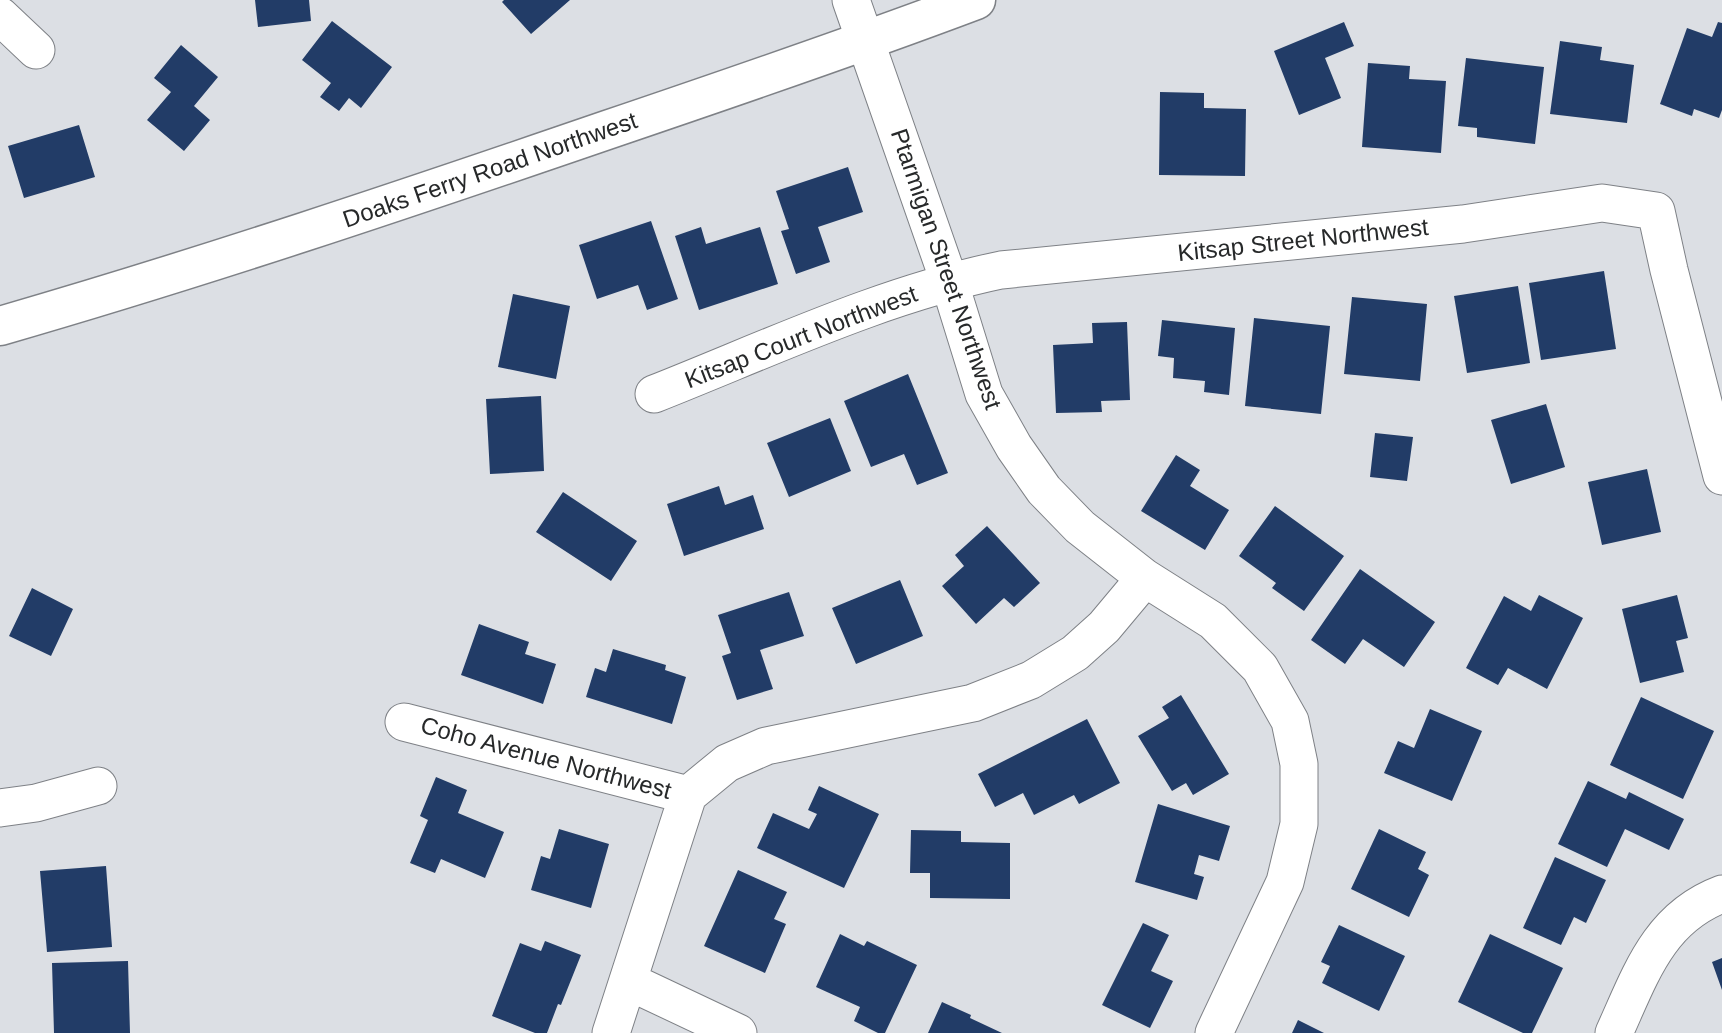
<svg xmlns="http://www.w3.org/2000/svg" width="1722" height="1033" viewBox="0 0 1722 1033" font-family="Helvetica,sans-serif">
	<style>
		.building { fill: #223c67 }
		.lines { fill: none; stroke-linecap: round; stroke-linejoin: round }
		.minor-casing { stroke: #7e8186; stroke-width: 39 }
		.secondary-casing { stroke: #7e8186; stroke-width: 41 }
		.minor { stroke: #fff; stroke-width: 37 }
		.secondary { stroke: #fff; stroke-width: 38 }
		.labels { text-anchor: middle; stroke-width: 7; stroke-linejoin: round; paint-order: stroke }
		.street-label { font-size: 24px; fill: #27292a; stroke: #fff }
	</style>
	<rect width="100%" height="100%" fill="#dcdfe4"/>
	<path class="building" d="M 255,0 L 309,0 L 311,21 L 258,27 Z
		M 504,0 L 570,0 L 531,34 L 502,2 Z
		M 332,21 L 392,67 L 361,108 L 349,98 L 339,111 L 320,97 L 331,83 L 302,60 Z
		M 1344,22 L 1354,46 L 1325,58 L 1341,98 L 1299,115 L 1274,51 Z
		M 1718,22 L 1722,23 L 1722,110 L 1719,118 L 1694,109 L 1692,116 L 1660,104 L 1687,28 L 1712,37 Z
		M 1560,41 L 1602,47 L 1600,60 L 1634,65 L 1627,123 L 1550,114 Z
		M 181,45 L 218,77 L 194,106 L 210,120 L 184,151 L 147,120 L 171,92 L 154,78 Z
		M 1466,58 L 1544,67 L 1535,144 L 1477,137 L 1477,128 L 1458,126 Z
		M 1368,63 L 1410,66 L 1409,79 L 1446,81 L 1441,153 L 1362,147 Z
		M 1160,92 L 1204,93 L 1204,108 L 1246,109 L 1245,176 L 1159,175 Z
		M 79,125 L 95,177 L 24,198 L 8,146 Z
		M 848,167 L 863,212 L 818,227 L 830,262 L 796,274 L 781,231 L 789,229 L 776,191 Z
		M 651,221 L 678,299 L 647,310 L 638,285 L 597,299 L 579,245 Z
		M 701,227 L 706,244 L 760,227 L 778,284 L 699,310 L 675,236 Z
		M 1604,271 L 1616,349 L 1541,360 L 1529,283 Z
		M 1518,286 L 1530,363 L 1467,373 L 1454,296 Z
		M 513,294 L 570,306 L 556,379 L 498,367 Z
		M 1352,297 L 1427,304 L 1420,381 L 1344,374 Z
		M 1254,318 L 1330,326 L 1321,414 L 1245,406 Z
		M 1162,320 L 1235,328 L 1229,395 L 1204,392 L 1205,381 L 1173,378 L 1174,358 L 1158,356 Z
		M 1127,322 L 1130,400 L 1101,401 L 1102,412 L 1056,413 L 1053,345 L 1093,343 L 1092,323 Z
		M 908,374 L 948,473 L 917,485 L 904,454 L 871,467 L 844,401 Z
		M 541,396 L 544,471 L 490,474 L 486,399 Z
		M 1546,404 L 1565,467 L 1511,484 L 1491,420 Z
		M 830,418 L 851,471 L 789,497 L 767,443 Z
		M 1375,433 L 1413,437 L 1407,481 L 1370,477 Z
		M 1176,455 L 1200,470 L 1190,486 L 1229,510 L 1205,550 L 1141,511 Z
		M 1647,469 L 1661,532 L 1602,545 L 1588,482 Z
		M 719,486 L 725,505 L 753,495 L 764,529 L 684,556 L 667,504 Z
		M 563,492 L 637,541 L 611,581 L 536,532 Z
		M 1275,506 L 1344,556 L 1304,611 L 1272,588 L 1276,583 L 1239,556 Z
		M 987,526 L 1040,583 L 1014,607 L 1004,598 L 976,624 L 942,586 L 964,566 L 955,555 Z
		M 1360,569 L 1435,622 L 1404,667 L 1363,639 L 1345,664 L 1311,640 Z
		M 900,580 L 923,636 L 856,664 L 832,608 Z
		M 32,588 L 73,609 L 51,656 L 9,636 Z
		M 789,592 L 804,636 L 760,650 L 773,689 L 737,700 L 722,656 L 731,653 L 718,615 Z
		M 1539,595 L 1583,618 L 1547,689 L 1508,668 L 1498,685 L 1466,668 L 1504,596 L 1531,611 Z
		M 1677,595 L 1688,638 L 1676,641 L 1684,672 L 1640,683 L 1622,609 Z
		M 479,624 L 529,642 L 525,654 L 556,664 L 543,704 L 461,675 Z
		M 613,649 L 666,665 L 665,670 L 686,677 L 672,724 L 586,697 L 595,668 L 606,672 Z
		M 1181,695 L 1229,774 L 1193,795 L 1186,783 L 1172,791 L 1138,736 L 1169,718 L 1162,707 Z
		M 1641,697 L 1714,731 L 1683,799 L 1610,765 Z
		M 1430,709 L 1482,731 L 1452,801 L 1384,773 L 1398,741 L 1414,748 Z
		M 1087,719 L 1120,783 L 1079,804 L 1074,795 L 1034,815 L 1023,793 L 995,807 L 978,774 Z
		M 436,777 L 467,790 L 458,813 L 504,832 L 485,878 L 441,859 L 435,873 L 410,863 L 428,820 L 420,816 Z
		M 1588,781 L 1626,799 L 1629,792 L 1684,819 L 1669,850 L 1625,829 L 1607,867 L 1558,844 Z
		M 819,786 L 879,814 L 844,888 L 757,848 L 773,813 L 809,829 L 817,814 L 808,810 Z
		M 1158,804 L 1230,826 L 1219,861 L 1199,855 L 1194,874 L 1204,877 L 1197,900 L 1135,882 Z
		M 559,829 L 609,844 L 591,908 L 531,890 L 541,856 L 550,859 Z
		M 1379,829 L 1426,852 L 1418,869 L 1429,875 L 1409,917 L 1351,889 Z
		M 911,830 L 961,831 L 961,842 L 1010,843 L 1010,899 L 930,898 L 930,873 L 910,873 Z
		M 1555,857 L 1606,880 L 1586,923 L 1574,917 L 1561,945 L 1523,928 Z
		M 106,866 L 112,947 L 47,952 L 40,871 Z
		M 738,870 L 787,892 L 774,919 L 786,924 L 765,973 L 704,946 Z
		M 1143,923 L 1169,935 L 1151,971 L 1173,981 L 1150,1028 L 1102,1005 Z
		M 1339,925 L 1405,956 L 1379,1011 L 1322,983 L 1330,966 L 1321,962 Z
		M 840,934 L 864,946 L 867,941 L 917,965 L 885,1033 L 878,1033 L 854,1021 L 860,1007 L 816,987 Z
		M 1490,934 L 1563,968 L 1532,1033 L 1523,1033 L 1458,1002 Z
		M 545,941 L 581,955 L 561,1005 L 558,1004 L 547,1033 L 535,1033 L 492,1016 L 520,943 L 541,951 Z
		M 1722,958 L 1722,990 L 1712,962 Z
		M 128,961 L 130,1033 L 54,1033 L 52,963 Z
		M 942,1002 L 971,1015 L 970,1018 L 1002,1033 L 928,1033 Z
		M 1298,1020 L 1324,1033 L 1292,1033 Z"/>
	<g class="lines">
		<defs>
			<path id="minor" d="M 851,0 L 949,281 L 984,394 L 1014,447 L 1044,490 L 1080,527 L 1145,578 L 1213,621 L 1260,668 L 1290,721 L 1299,764 L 1299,824 L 1285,882 L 1214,1033
				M 0,16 L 36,50
				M 654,394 C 768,349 881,295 1001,270 L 1463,224 L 1602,203 L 1656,211 L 1669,270 L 1722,476
				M 404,722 L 688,795
				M 0,808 L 36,803 L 98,786
				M 628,981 L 738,1033
				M 611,1033 L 688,795 L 727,763 L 766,746 L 973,703 L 1031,680 L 1075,653 L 1104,627 L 1145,578
				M 1614,1033 C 1640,976 1658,918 1722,894"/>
			<path id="secondary" d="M 0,326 C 204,267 406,199 607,130 C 731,88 854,46 976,0"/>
		</defs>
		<use href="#minor" class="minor-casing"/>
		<use href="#secondary" class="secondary-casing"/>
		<use href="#minor" class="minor"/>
		<use href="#secondary" class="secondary"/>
	</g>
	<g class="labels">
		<g class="street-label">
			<text transform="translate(490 170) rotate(-19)" y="8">Doaks Ferry Road Northwest</text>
			<text transform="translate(1303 240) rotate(-6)" y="8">Kitsap Street Northwest</text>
			<text transform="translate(946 269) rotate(71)" y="8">Ptarmigan Street Northwest</text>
			<text transform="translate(801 337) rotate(-21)" y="8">Kitsap Court Northwest</text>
			<text transform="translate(546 758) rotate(15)" y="8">Coho Avenue Northwest</text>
		</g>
	</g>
</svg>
